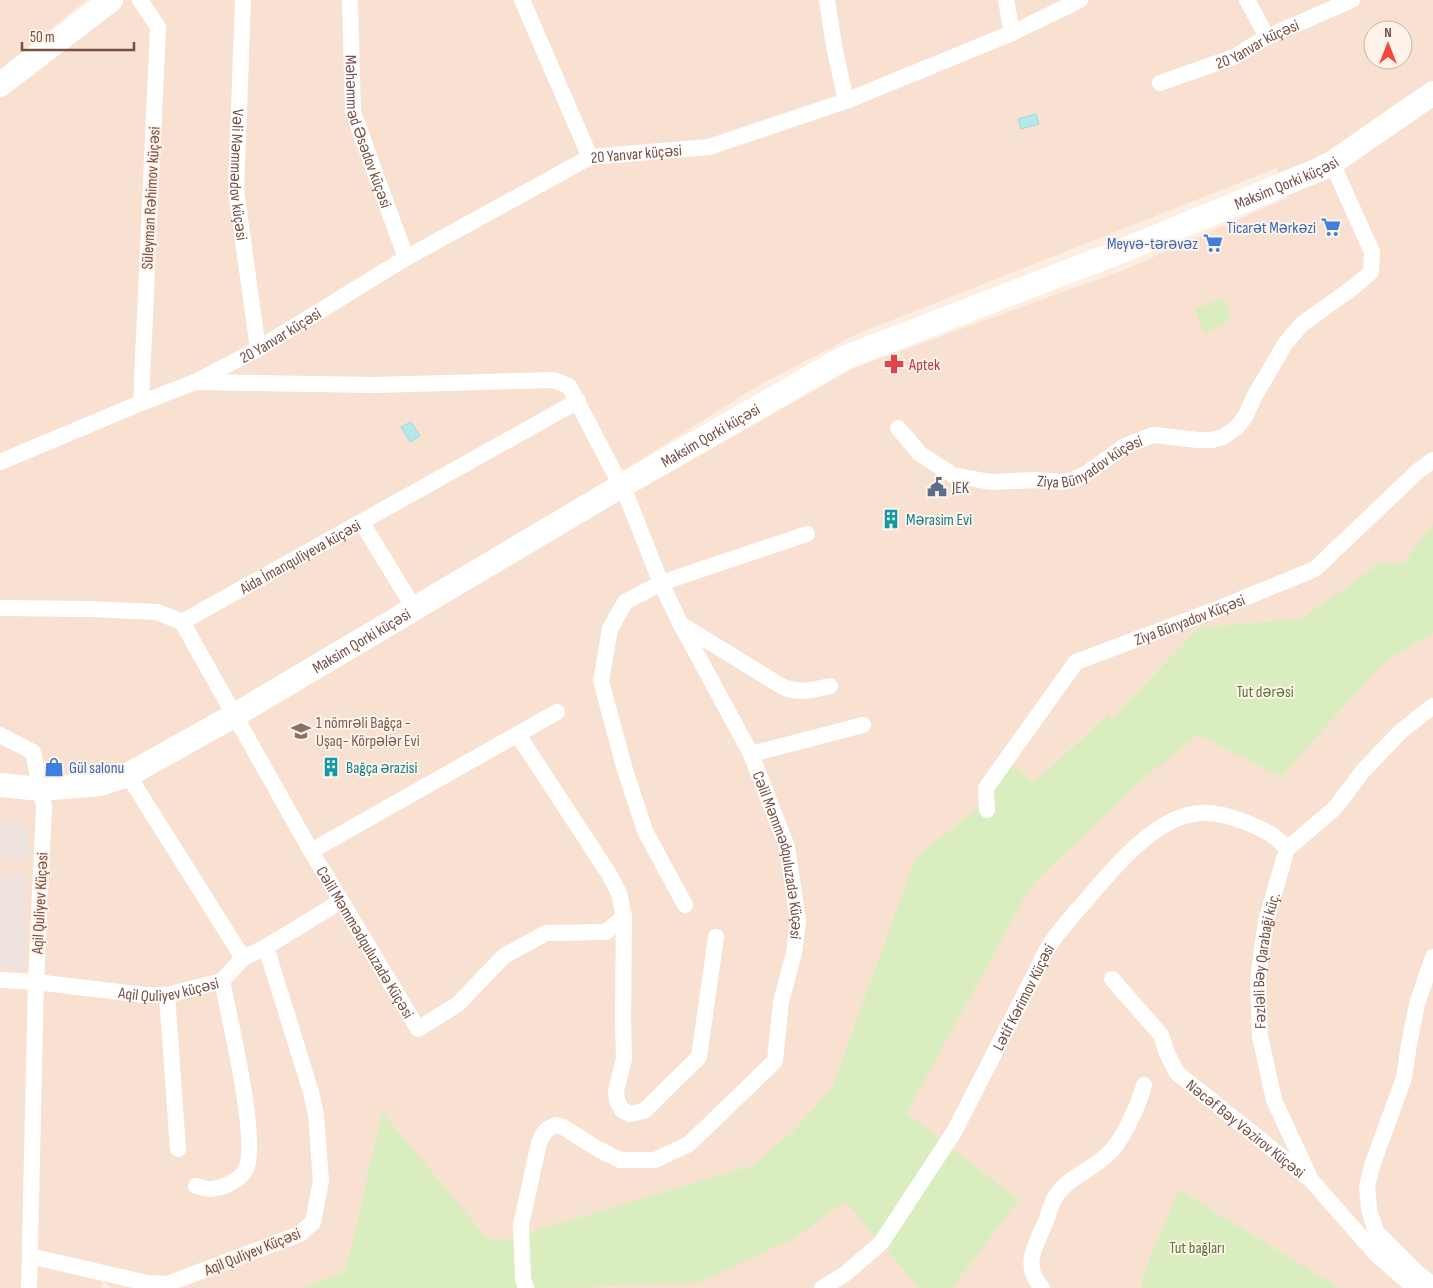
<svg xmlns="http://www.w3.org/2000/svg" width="1433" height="1288" viewBox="0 0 1433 1288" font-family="'Sofia Sans Condensed',sans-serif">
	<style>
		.residential { fill: #f9e1d2; fill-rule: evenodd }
		.industrial { fill: #ede2dd }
		.green { fill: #d9edbe }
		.water { fill: #b4e9e9; stroke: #99dcdc }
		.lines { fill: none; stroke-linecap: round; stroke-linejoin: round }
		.street { stroke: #fff; stroke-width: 16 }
		.secondary { stroke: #fff; stroke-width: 24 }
		.labels { text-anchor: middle; stroke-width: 4; stroke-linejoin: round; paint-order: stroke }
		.street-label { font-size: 16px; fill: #784f45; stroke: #fff3e9 }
		.shop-label { font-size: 16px; fill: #366cbe; stroke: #fff3e9; text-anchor: end }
		.health-label { font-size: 16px; fill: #be3a42; stroke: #fff3e9; text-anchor: start }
		.service-label { font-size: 16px; fill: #4e5e75; stroke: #fff3e9; text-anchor: start }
		.culture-label { font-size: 16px; fill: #0d838f; stroke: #fff3e9; text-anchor: start }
		.park-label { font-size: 16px; fill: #57793a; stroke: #fff3e9 }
		.education-label { font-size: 16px; fill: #785e54; stroke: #fff3e9; text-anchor: start }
	</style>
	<rect width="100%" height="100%" fill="#feeee1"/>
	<path class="residential" d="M 0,0 L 87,0 L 0,69 Z
		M 111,0 L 1433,0 L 1433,524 L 1403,563 L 1380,563 L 1301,619 L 1199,627 L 1112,719 L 1106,715 L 1034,782 L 1010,762 L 991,798 L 915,858 L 832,1088 L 793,1131 L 753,1165 L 501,1241 L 487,1238 L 382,1112 L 346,1271 L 302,1288 L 112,1288 L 102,1280 L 102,1288 L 0,1288 L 0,85 ZM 1373,30 L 1403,30 L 1403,60 L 1373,60 ZM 1277,168 L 1287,198 L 1126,269 L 854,368 L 627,497 L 616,475 L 756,387 L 857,334 Z
		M 1433,633 L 1433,1288 L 1340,1288 L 1179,1190 L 1143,1274 L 1142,1288 L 952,1288 L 1019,1200 L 907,1113 L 1031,886 L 1136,785 L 1198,734 L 1281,777 L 1383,663 Z
		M 845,1201 L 919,1288 L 568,1288 L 796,1238 Z"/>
	<path class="industrial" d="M 0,823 L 27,824 L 29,859 L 0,857 Z
		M 0,873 L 25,875 L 25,970 L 0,968 Z"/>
	<path class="green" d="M 1223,298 L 1230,316 L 1224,325 L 1204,333 L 1195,309 Z
		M 1433,524 L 1433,633 L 1383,663 L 1281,777 L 1198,735 L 1136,785 L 1031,886 L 907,1113 L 1019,1200 L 952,1288 L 919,1288 L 845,1201 L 796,1238 L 699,1282 L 568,1288 L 302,1288 L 346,1271 L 382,1112 L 487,1238 L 501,1241 L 753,1165 L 793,1131 L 832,1088 L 915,858 L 991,798 L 1010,762 L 1034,782 L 1107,715 L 1112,719 L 1199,627 L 1301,619 L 1380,563 L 1403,563 Z
		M 1179,1190 L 1340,1288 L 1142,1288 L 1143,1274 Z"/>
	<path class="water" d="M 1036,114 L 1039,124 L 1021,129 L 1018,119 Z
		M 411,422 L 420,436 L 410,442 L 401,427 Z"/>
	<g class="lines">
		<g class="street">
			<path d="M 140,0 L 158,27 L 141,403"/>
			<path id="s1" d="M 243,0 L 236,190 L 258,349"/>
			<path id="s2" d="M 350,0 L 353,112 L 406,258"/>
			<path d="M 522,0 L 590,157"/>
			<path d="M 827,0 L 834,46 L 846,101"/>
			<path d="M 1006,0 L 1012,33"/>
			<path d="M 1247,0 L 1267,37"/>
			<path id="s3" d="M 1160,83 L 1234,57 L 1267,37 L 1352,0"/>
			<path id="s4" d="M 195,382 L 374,385 L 553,380 L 569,386 L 627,497 L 661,583 L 680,623 L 751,754 L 787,847 L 798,921 L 794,953 L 781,1002 L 775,1061 L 689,1144 L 655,1160 L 620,1160 L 596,1148 L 563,1127 L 556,1125 L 549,1128 L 543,1134 L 539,1143 L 521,1225 L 523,1279 L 526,1288"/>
			<path id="s5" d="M 898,428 L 920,454 L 953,475 L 990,482 L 1036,480 L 1061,482 L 1072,480 L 1084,475 L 1125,446 L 1153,435 L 1198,440 L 1212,440 L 1223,437 L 1236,428 L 1245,417 L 1254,397 L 1285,344 L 1302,324 L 1355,286 L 1371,272 L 1372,252 L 1332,163"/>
			<path id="s6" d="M 0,462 L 141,403 L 195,382 L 258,349 L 406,258 L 590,157 L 709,147 L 846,101 L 1012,33 L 1080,0"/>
			<path d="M 362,523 L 414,608"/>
			<path id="s7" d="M 0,608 L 89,609 L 157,612 L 182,622 L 578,401"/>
			<path id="s8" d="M 182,622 L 311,851 L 418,1029 L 458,1004 L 504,956 L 546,933 L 606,932 L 624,917"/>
			<path d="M 682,625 L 783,687 C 800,694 813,690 830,686"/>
			<path d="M 0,735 L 33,752 L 44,806 L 36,982 L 29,1288"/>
			<path d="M 518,735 L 609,874 L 619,893 L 624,917 L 623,1019 L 624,1059 L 616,1091 L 617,1101 L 622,1110 L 630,1114 L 644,1111 L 699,1057 L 716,937"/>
			<path d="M 751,754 L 863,725"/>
			<path d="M 128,775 L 243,958"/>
			<path id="s9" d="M 987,810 L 986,788 L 1076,662 L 1220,608 L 1315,569 L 1418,471 L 1433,460"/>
			<path d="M 311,851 L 557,712"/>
			<path d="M 685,905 L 645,831 L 625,770 L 601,681 L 610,629 L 625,602 L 661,583 L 807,534"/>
			<path d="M 1433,957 L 1417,1004 L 1409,1044 L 1404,1078 L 1373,1163 L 1367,1186 L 1369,1209 L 1376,1232 L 1417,1273 L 1433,1285"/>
			<path id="s10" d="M 1112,979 L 1161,1035 L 1167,1053 L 1177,1073 L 1307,1177"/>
			<path id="s11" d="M 0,980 L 36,982 L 145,995 L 167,995 L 222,981 L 243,958 L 266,947 L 341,901"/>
			<path d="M 167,995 L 178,1149"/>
			<path d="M 196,1186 C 201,1187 206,1189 211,1189 C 223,1188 241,1180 246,1169 C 259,1141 229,1016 222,981"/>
			<path d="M 30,1256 L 147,1283 L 167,1284 L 300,1234 L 313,1222 L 321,1181 L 316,1115 L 311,1092 L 266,947"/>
			<path id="s12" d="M 822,1288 L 845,1274 L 881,1243 L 954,1132 L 1039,966 C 1049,940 1069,920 1088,898 C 1114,867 1157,815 1201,813 C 1217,812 1231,817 1245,822 C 1262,829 1275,834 1287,849"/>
			<path d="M 1042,1288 C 1021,1265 1036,1245 1046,1221 C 1049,1212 1052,1200 1058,1193 C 1071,1175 1097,1168 1112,1150 C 1124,1137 1140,1102 1144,1085"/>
			<path id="s13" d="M 1415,1288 L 1377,1255 L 1311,1180 L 1274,1100 L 1260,1036 L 1258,979 L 1266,921 L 1287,849 L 1335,808 L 1363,771 L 1400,732 L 1433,706"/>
		</g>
		<g class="secondary">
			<path d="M 0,85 L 111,0"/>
			<path id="s14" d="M 0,785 L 41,789 L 99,784 L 128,775 L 235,715 L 621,486 L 844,358 L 1119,252 L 1318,170 L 1332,163 L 1433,93"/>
		</g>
	</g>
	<defs>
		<symbol id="supermarket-bare" viewBox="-9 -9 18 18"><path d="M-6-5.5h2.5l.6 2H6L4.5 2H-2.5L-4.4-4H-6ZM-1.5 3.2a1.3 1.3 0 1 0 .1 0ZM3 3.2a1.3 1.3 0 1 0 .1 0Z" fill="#3f7fe0" stroke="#fff3e9" stroke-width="2.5" paint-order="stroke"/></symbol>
		<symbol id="pharmacy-bare" viewBox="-9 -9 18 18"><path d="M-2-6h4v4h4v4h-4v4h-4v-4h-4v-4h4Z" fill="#e0444e" stroke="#fff3e9" stroke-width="2.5" paint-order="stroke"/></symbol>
		<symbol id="civic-bare" viewBox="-9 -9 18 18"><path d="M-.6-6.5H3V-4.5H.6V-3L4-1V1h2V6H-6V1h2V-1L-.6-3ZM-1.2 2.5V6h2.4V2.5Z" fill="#5c6f8a" stroke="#fff3e9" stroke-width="2.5" paint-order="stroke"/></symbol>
		<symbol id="building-bare" viewBox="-9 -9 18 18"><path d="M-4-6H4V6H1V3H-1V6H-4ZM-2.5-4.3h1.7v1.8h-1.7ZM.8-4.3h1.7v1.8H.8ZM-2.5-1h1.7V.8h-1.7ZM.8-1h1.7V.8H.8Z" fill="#0f9aa8" stroke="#fff3e9" stroke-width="2.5" paint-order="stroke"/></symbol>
		<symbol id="school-bare" viewBox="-9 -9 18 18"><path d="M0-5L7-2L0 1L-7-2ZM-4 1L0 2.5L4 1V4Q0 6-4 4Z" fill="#8d6e63" stroke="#fff3e9" stroke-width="2.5" paint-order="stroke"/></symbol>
		<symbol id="shop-bare" viewBox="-9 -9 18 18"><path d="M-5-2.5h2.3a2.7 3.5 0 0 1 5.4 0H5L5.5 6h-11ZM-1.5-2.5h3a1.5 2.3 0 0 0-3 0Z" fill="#3f7fe0" stroke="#fff3e9" stroke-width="2.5" paint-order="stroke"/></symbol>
	</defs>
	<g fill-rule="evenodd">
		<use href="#supermarket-bare" x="1317" y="213" width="28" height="28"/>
		<use href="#supermarket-bare" x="1199" y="229" width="28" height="28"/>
		<use href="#pharmacy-bare" x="880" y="350" width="28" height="28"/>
		<use href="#civic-bare" x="923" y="473" width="28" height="28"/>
		<use href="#building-bare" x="877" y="505" width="28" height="28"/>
		<use href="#school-bare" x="287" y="717" width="28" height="28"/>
		<use href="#shop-bare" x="40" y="753" width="28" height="28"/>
		<use href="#building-bare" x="317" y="753" width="28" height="28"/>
	</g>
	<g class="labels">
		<g class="street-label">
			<text dy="6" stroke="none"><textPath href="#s3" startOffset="105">20 Yanvar küçəsi</textPath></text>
			<text dy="6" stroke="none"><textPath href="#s2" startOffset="134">Məhəmməd Əsədov küçəsi</textPath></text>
			<text dy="6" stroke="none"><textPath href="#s6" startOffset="712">20 Yanvar küçəsi</textPath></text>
			<text dy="6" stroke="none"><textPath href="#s1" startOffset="175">Vəli Məmmədov küçəsi</textPath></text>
			<text dy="6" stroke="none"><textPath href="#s14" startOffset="1434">Maksim Qorki küçəsi</textPath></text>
			<text transform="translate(150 198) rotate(-87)" y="6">Süleyman Rəhimov küçəsi</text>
			<text dy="6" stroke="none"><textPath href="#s6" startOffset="308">20 Yanvar küçəsi</textPath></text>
			<text dy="6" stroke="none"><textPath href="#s14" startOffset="804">Maksim Qorki küçəsi</textPath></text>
			<text dy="6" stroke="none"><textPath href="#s5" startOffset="216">Ziya Bünyadov küçəsi</textPath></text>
			<text dy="6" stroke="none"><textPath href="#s7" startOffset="319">Aida İmanquliyeva küçəsi</textPath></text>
			<text dy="6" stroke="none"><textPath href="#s9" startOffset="298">Ziya Bünyadov Küçəsi</textPath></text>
			<text dy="6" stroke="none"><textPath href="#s14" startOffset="399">Maksim Qorki küçəsi</textPath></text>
			<text dy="6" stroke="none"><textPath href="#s4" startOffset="892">Cəlil Məmmədquluzadə Küçəsi</textPath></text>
			<text transform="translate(39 903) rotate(-87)" y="6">Aqil Quliyev Küçəsi</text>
			<text dy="6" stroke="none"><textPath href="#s8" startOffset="369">Cəlil Məmmədquluzadə Küçəsi</textPath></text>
			<text dy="6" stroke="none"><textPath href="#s13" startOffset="380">Fəzləli Bəy Qarabaği küç.</textPath></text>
			<text dy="6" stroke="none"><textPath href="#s11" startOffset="170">Aqil Quliyev küçəsi</textPath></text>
			<text dy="6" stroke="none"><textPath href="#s12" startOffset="359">Lətif Kərimov Küçəsi</textPath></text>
			<text dy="6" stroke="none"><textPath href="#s10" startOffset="204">Nəcəf Bəy Vəzirov Küçəsi</textPath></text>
			<text transform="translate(252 1251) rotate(-22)" y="6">Aqil Quliyev Küçəsi</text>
		</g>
		<g class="shop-label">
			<text x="1316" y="233">Ticarət Mərkəzi</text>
			<text x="1198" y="249">Meyvə-tərəvəz</text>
			<text x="69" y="773" text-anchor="start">Gül salonu</text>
		</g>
		<g class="health-label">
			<text x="909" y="370">Aptek</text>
		</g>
		<g class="service-label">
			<text x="952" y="493">JEK</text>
		</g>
		<g class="culture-label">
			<text x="906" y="525">Mərasim Evi</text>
			<text x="346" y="773">Bağça ərazisi</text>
		</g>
		<g class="park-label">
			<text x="1265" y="697">Tut dərəsi</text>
			<text x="1197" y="1253">Tut bağları</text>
		</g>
		<g class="education-label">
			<text x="316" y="728">1 nömrəli Bağça -<tspan x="316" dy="18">Uşaq- Körpələr Evi</tspan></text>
		</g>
	</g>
	<g transform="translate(1388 45)"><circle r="24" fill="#fff3e9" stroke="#c9b1a7"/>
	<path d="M0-4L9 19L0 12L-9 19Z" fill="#f4463b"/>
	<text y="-8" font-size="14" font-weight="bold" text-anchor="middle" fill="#784f45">N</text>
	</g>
	<path d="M22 42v8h112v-8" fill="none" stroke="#784f45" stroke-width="2.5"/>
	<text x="30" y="42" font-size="15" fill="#784f45" stroke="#fff3e9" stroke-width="4" paint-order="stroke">50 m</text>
</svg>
